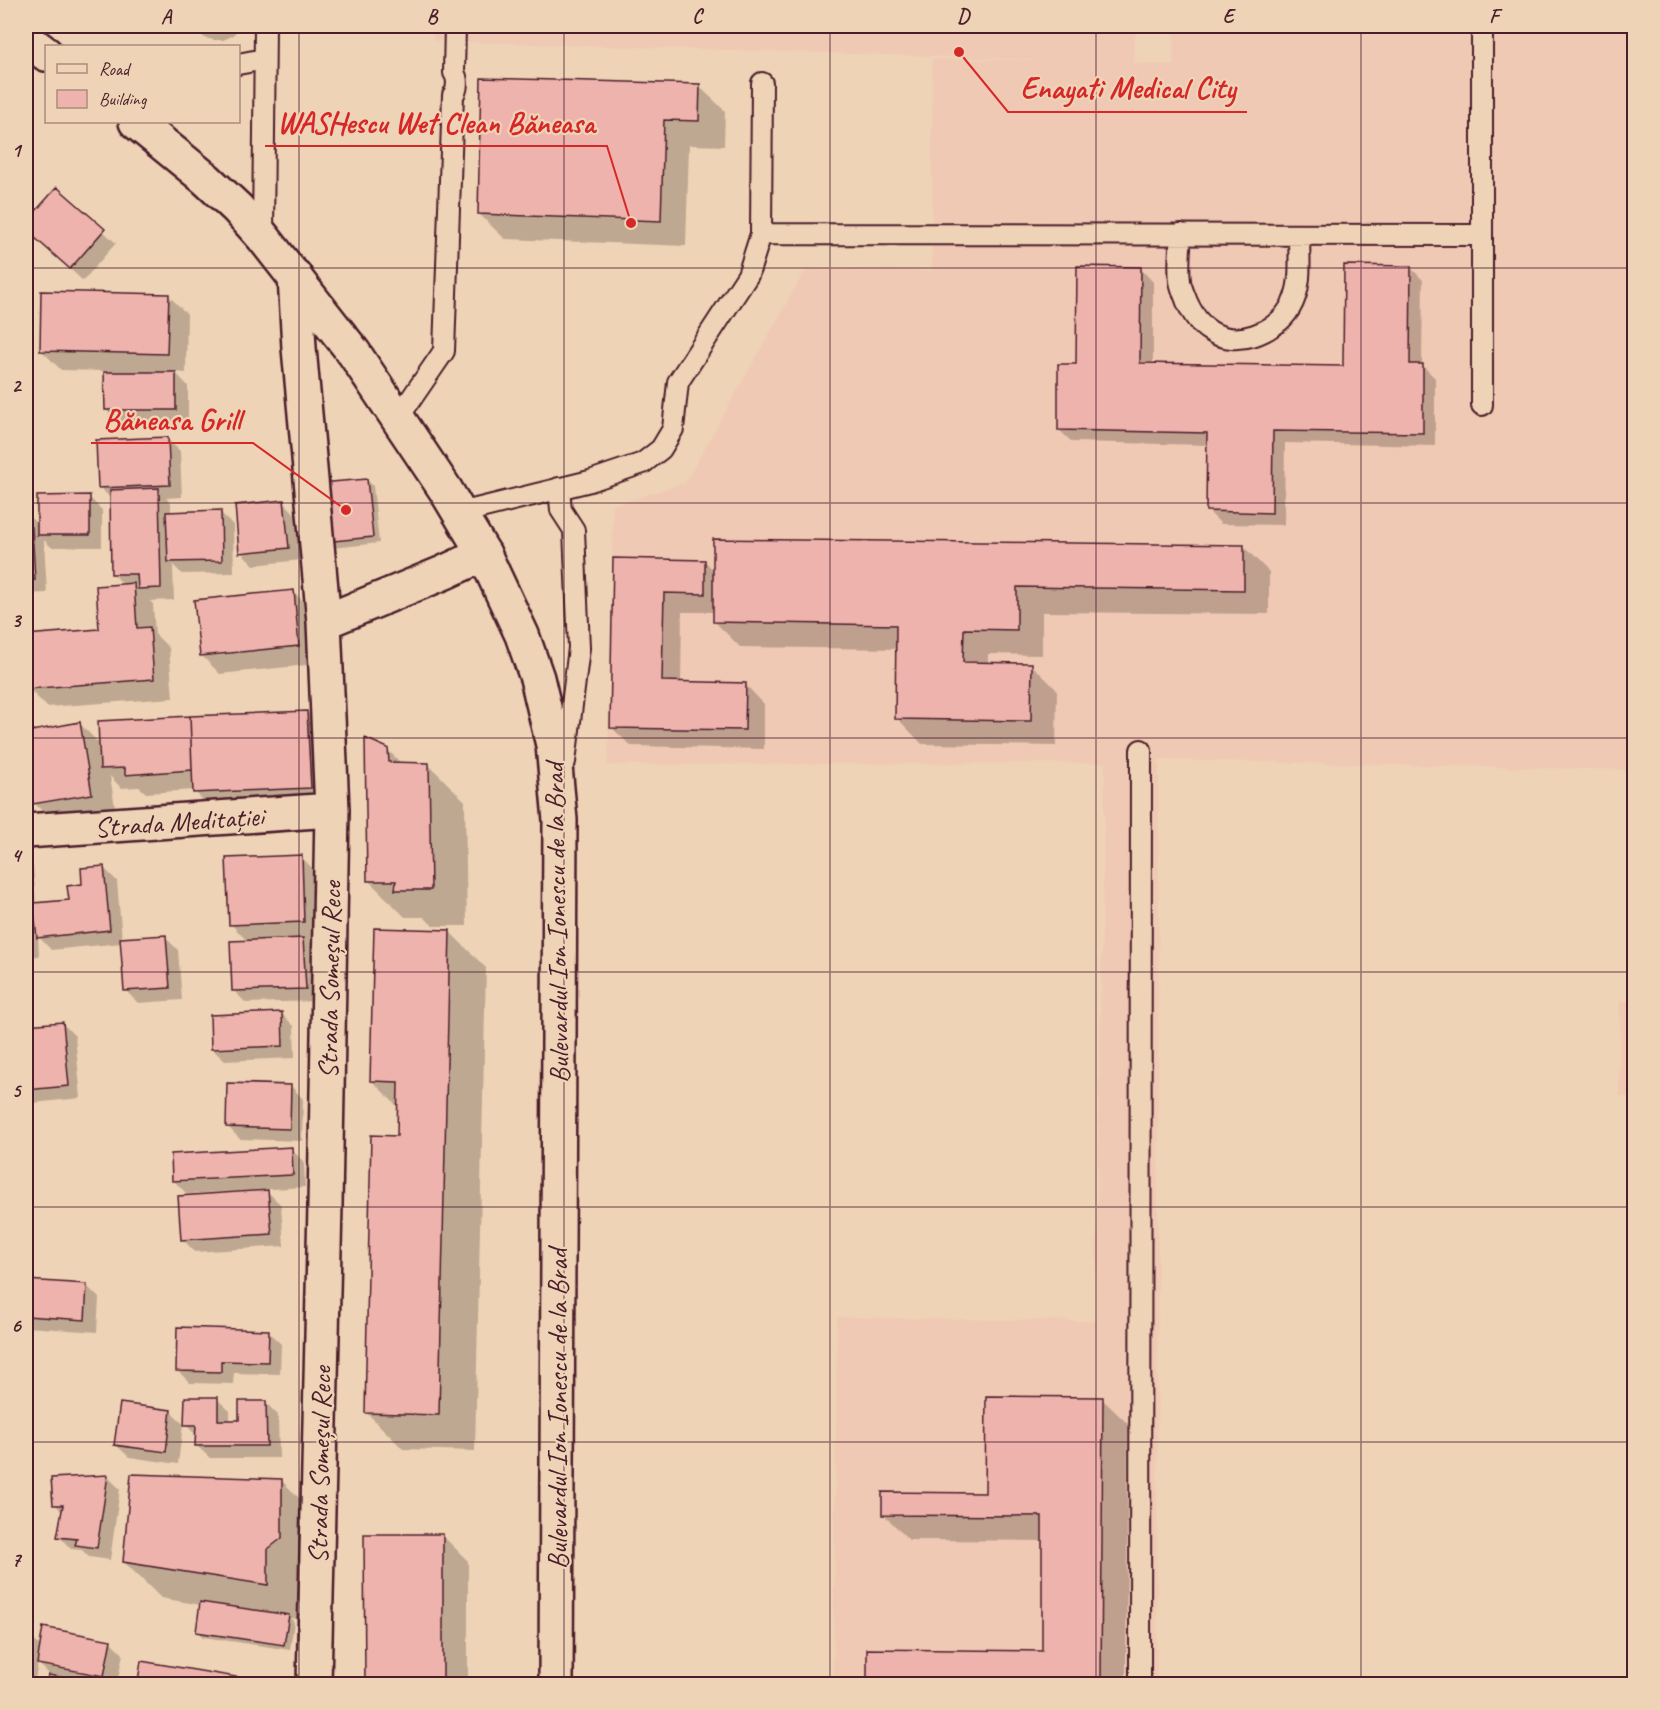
<svg xmlns="http://www.w3.org/2000/svg" width="1660" height="1710" viewBox="0 0 1660 1710" font-family="Caveat,sans-serif">
	<style>
		.built { fill: #efc9b3 }
		.shadow { fill: #0003 }
		.building { fill: #eeb3ac; stroke: #4a1f2b; stroke-width: 1.5 }
		.lines { fill: none; stroke-linecap: round; stroke-linejoin: round }
		.service-casing { stroke: #4a1f2b; stroke-width: 24 }
		.minor-casing { stroke: #4a1f2b; stroke-width: 38 }
		.secondary-casing { stroke: #4a1f2b; stroke-width: 38 }
		.service { stroke: #efd3b6; stroke-width: 20 }
		.minor { stroke: #efd3b6; stroke-width: 33 }
		.secondary { stroke: #efd3b6; stroke-width: 33 }
		.grid { fill: none; stroke: #4a1f2b; stroke-width: 1.5; stroke-opacity: 0.55 }
		.labels { text-anchor: middle; stroke-width: 4.5; stroke-linejoin: round; paint-order: stroke }
		.street-label { font-size: 28px; fill: #4a1f2b; stroke: #efd3b6 }
		.leader { fill: none; stroke: #d62828; stroke-width: 2 }
		.callout-dot { fill: #d62828; stroke: #efd3b6; stroke-width: 2 }
		.callout-label { font-size: 30px; text-anchor: middle; font-weight: bold; fill: #d62828; stroke: #efd3b6; stroke-width: 4.5; stroke-linejoin: round; paint-order: stroke }
		.neatline { fill: none; stroke: #4a1f2b; stroke-width: 2 }
		.grid-label { font-size: 20px; text-anchor: middle; font-weight: bold; fill: #4a1f2b }
	</style>
	<rect width="100%" height="100%" fill="#efd3b6"/>
	<filter id="ink" filterUnits="userSpaceOnUse"><feTurbulence type="fractalNoise" baseFrequency=".0167" numOctaves="2"/><feDisplacementMap in="SourceGraphic" scale="12" xChannelSelector="R" yChannelSelector="G"/><feConvolveMatrix kernelMatrix="1 2 1 2 8 2 1 2 1" color-interpolation-filters="sRGB"/></filter>
	<g filter="url(#ink)">
		<path class="built" d="M 433,26 L 1135,26 L 1134,63 L 1173,65 L 1174,26 L 1634,26 L 1634,770 L 1159,760 L 1157,1684 L 833,1684 L 837,1317 L 1095,1321 L 1105,763 L 608,765 L 613,505 L 685,483 L 806,269 L 932,270 L 932,59 L 1048,60 L 433,41 Z
			M 1620,1001 L 1634,1001 L 1634,1097 L 1619,1096 Z"/>
		<path class="shadow" d="M 191,26 L 241,26 L 232,36 L 223,40 L 214,40 L 205,38 Z
			M 511,26 L 520,26 L 519,29 L 513,28 Z
			M 699,86 L 725,111 L 724,146 L 689,145 L 686,246 L 505,239 L 479,214 Z
			M 57,189 L 116,243 L 83,281 L 26,228 L 26,225 Z
			M 1411,268 L 1423,280 L 1422,365 L 1435,378 L 1435,446 L 1285,443 L 1284,525 L 1221,524 L 1208,511 L 1209,445 L 1072,442 L 1059,430 L 1078,366 L 1141,269 L 1153,282 L 1153,364 L 1344,367 Z
			M 168,295 L 187,314 L 186,373 L 175,372 L 188,386 L 188,422 L 119,422 L 106,410 L 106,371 L 61,370 L 42,351 Z
			M 167,439 L 180,451 L 182,497 L 166,498 L 171,503 L 171,513 L 220,512 L 233,525 L 234,573 L 182,574 L 173,565 L 174,600 L 150,601 L 153,604 L 155,634 L 169,648 L 173,698 L 47,707 L 28,688 L 26,636 L 100,631 L 124,585 L 113,574 L 111,499 L 100,487 Z
			M 367,480 L 373,486 L 379,543 L 332,548 L 321,485 Z
			M 89,497 L 102,510 L 102,547 L 51,547 L 44,540 L 47,593 L 26,594 L 26,513 L 39,526 Z
			M 284,502 L 296,515 L 301,560 L 254,565 L 241,552 Z
			M 1244,547 L 1269,572 L 1269,614 L 1042,612 L 1042,655 L 988,654 L 988,664 L 1031,664 L 1057,690 L 1056,746 L 922,744 L 897,718 L 898,649 L 740,647 L 714,621 L 714,612 L 682,612 L 681,683 L 745,684 L 764,704 L 764,749 L 631,746 L 611,727 L 614,560 L 705,561 L 714,571 Z
			M 293,591 L 312,610 L 317,664 L 220,674 L 201,655 Z
			M 307,712 L 343,749 L 347,824 L 231,829 L 195,792 L 195,790 L 146,793 L 139,787 L 121,788 L 110,776 L 117,819 L 60,828 L 34,803 L 26,753 L 26,733 L 80,724 L 101,745 L 190,718 Z
			M 387,749 L 402,764 L 428,764 L 465,801 L 467,926 L 433,926 L 424,917 L 405,917 L 368,880 Z
			M 26,857 L 33,865 L 36,904 L 71,902 L 84,886 L 104,868 L 117,881 L 122,940 L 165,937 L 178,950 L 182,1000 L 138,1003 L 125,990 L 122,943 L 51,950 L 38,936 L 39,956 L 26,957 Z
			M 301,857 L 338,893 L 318,1001 L 246,1003 L 234,991 L 248,942 L 231,924 Z
			M 449,931 L 486,968 L 475,1451 L 403,1449 L 366,1412 L 398,1137 L 399,1108 L 372,1081 Z
			M 1632,1011 L 1634,1011 L 1634,1090 L 1632,1087 Z
			M 281,1013 L 294,1026 L 295,1058 L 225,1061 L 212,1049 Z
			M 62,1023 L 75,1036 L 81,1098 L 33,1103 L 26,1095 L 26,1055 L 29,1054 Z
			M 291,1086 L 303,1099 L 302,1141 L 240,1139 L 227,1126 Z
			M 291,1149 L 304,1162 L 305,1187 L 187,1194 L 174,1181 Z
			M 268,1192 L 281,1205 L 284,1246 L 195,1252 L 182,1239 Z
			M 26,1281 L 86,1285 L 99,1298 L 97,1332 L 26,1327 Z
			M 268,1332 L 281,1344 L 280,1374 L 234,1373 L 233,1384 L 190,1383 L 177,1370 Z
			M 217,1399 L 230,1411 L 230,1421 L 241,1421 L 265,1402 L 278,1415 L 279,1458 L 210,1458 L 197,1446 L 197,1436 L 186,1425 Z
			M 1102,1399 L 1128,1424 L 1126,1684 L 868,1684 L 868,1651 L 1043,1652 L 1044,1541 L 909,1540 L 884,1515 L 987,1494 Z
			M 171,1412 L 183,1424 L 178,1464 L 129,1457 L 116,1445 Z
			M 108,1477 L 120,1489 L 110,1560 L 89,1557 L 82,1550 L 71,1549 L 59,1536 L 63,1513 L 55,1504 Z
			M 281,1480 L 318,1517 L 304,1620 L 290,1618 L 294,1622 L 290,1650 L 203,1637 L 197,1631 L 201,1605 L 161,1598 L 124,1562 Z
			M 366,1535 L 442,1535 L 468,1561 L 468,1684 L 366,1684 Z
			M 26,1633 L 28,1634 L 41,1647 L 110,1641 L 123,1654 L 117,1684 L 48,1684 L 49,1677 L 52,1677 L 38,1663 L 34,1684 L 26,1684 Z
			M 139,1680 L 266,1683 L 267,1684 L 144,1684 Z"/>
		<path class="building" d="M 481,78 L 700,84 L 699,121 L 664,120 L 661,221 L 478,214 Z
			M 57,187 L 105,229 L 70,269 L 26,230 L 26,222 Z
			M 1344,265 L 1411,266 L 1410,364 L 1423,364 L 1423,433 L 1273,431 L 1272,513 L 1206,511 L 1207,433 L 1058,430 L 1058,364 L 1076,364 L 1077,266 L 1141,267 L 1140,363 L 1343,366 Z
			M 41,291 L 169,294 L 167,354 L 40,351 Z
			M 104,372 L 176,372 L 176,410 L 105,410 Z
			M 168,437 L 170,485 L 98,488 L 96,440 Z
			M 367,479 L 373,537 L 324,542 L 319,483 Z
			M 159,488 L 161,588 L 138,589 L 137,574 L 111,574 L 110,490 Z
			M 90,495 L 90,535 L 37,535 L 37,496 Z
			M 284,500 L 289,548 L 239,553 L 235,505 Z
			M 221,510 L 222,561 L 168,562 L 166,512 Z
			M 32,527 L 35,580 L 26,581 L 26,528 Z
			M 713,539 L 1244,545 L 1244,590 L 1017,587 L 1017,630 L 964,629 L 963,662 L 1032,663 L 1031,721 L 895,719 L 896,625 L 713,622 Z
			M 613,558 L 705,560 L 705,594 L 664,593 L 662,681 L 746,683 L 745,730 L 610,728 Z
			M 134,583 L 137,628 L 150,627 L 154,679 L 27,689 L 26,635 L 99,629 L 96,586 Z
			M 294,590 L 299,646 L 200,656 L 194,600 Z
			M 307,711 L 311,788 L 193,793 L 190,716 Z
			M 190,716 L 192,770 L 125,775 L 125,768 L 100,769 L 98,721 Z
			M 80,722 L 92,794 L 33,804 L 26,761 L 26,732 Z
			M 365,738 L 388,748 L 389,762 L 429,763 L 431,890 L 395,890 L 396,881 L 367,881 Z
			M 302,855 L 304,922 L 229,925 L 226,858 Z
			M 104,866 L 110,930 L 37,938 L 33,903 L 69,900 L 67,886 L 82,884 L 81,868 Z
			M 374,928 L 450,930 L 439,1415 L 365,1413 L 371,1135 L 397,1136 L 398,1082 L 370,1081 Z
			M 166,935 L 170,988 L 124,991 L 120,938 Z
			M 303,938 L 306,989 L 232,991 L 230,941 Z
			M 1631,1010 L 1634,1010 L 1634,1088 L 1630,1088 Z
			M 282,1012 L 283,1046 L 211,1049 L 210,1015 Z
			M 63,1022 L 69,1086 L 26,1090 L 26,1053 L 27,1053 L 26,1025 Z
			M 227,1083 L 291,1085 L 290,1129 L 226,1127 Z
			M 292,1147 L 293,1175 L 172,1181 L 171,1154 Z
			M 268,1190 L 272,1234 L 181,1240 L 178,1196 Z
			M 26,1280 L 87,1284 L 85,1320 L 26,1316 Z
			M 177,1327 L 269,1330 L 268,1362 L 221,1361 L 221,1372 L 176,1371 Z
			M 986,1396 L 1103,1397 L 1101,1684 L 867,1684 L 867,1649 L 1042,1651 L 1042,1516 L 882,1515 L 882,1492 L 985,1493 Z
			M 185,1397 L 218,1397 L 218,1420 L 239,1420 L 239,1401 L 266,1401 L 267,1446 L 195,1446 L 196,1425 L 184,1425 Z
			M 120,1403 L 171,1410 L 166,1452 L 114,1445 Z
			M 131,1474 L 282,1479 L 282,1538 L 268,1549 L 268,1585 L 123,1562 Z
			M 108,1475 L 97,1548 L 75,1545 L 77,1539 L 57,1537 L 63,1505 L 53,1505 L 51,1478 Z
			M 364,1534 L 443,1534 L 443,1684 L 365,1684 Z
			M 200,1602 L 289,1615 L 284,1645 L 196,1632 Z
			M 43,1627 L 111,1640 L 104,1676 L 37,1664 Z
			M 141,1661 L 266,1682 L 266,1684 L 161,1684 L 138,1681 Z
			M 48,1675 L 101,1684 L 46,1684 Z"/>
		<g class="lines">
			<defs>
				<path id="service" d="M 1482,26 L 1482,405
					M 238,64 L 264,59
					M 761,234 L 1482,235
					M 1181,234 C 1180,249 1178,266 1180,281 C 1181,288 1185,296 1187,302 C 1192,313 1200,325 1210,331 C 1236,348 1275,333 1290,308 C 1303,287 1299,258 1299,235
					M 263,237 L 265,26
					M 398,418 L 444,351 L 453,95 C 458,90 458,78 454,73 L 455,26
					M 559,488 L 561,510 L 574,530 L 579,648 L 565,762
					M 460,513 L 590,481 L 643,463 L 661,449 L 673,429 L 678,382 L 748,275 L 761,234 L 762,83
					M 1140,1684 L 1141,750"/>
				<path id="minor" d="M 295,276 L 299,348 L 324,622 L 332,810 L 325,1205 L 314,1684
					M 324,622 L 443,573 L 484,554
					M 26,831 L 332,810"/>
				<path id="secondary" d="M 26,39 L 46,54
					M 136,122 L 206,179 L 237,208 L 263,237 L 354,353 L 445,489 L 484,554 L 522,635 L 537,678 L 553,745 L 560,820 L 556,1684"/>
			</defs>
			<use href="#service" class="service-casing"/>
			<use href="#minor" class="minor-casing"/>
			<use href="#secondary" class="secondary-casing"/>
			<use href="#service" class="service"/>
			<use href="#minor" class="minor"/>
			<use href="#secondary" class="secondary"/>
		</g>
	</g>
	<path class="grid" d="M 299,26 L 299,1684M 564,26 L 564,1684M 830,26 L 830,1684M 1096,26 L 1096,1684M 1361,26 L 1361,1684M 26,268 L 1634,268M 26,503 L 1634,503M 26,738 L 1634,738M 26,972 L 1634,972M 26,1207 L 1634,1207M 26,1442 L 1634,1442"/>
	<g class="labels">
		<g class="street-label">
			<text transform="translate(179 821) rotate(-4)" y="10">Strada Meditației</text>
			<text transform="translate(556 923) rotate(-91)" y="10">Bulevardul Ion Ionescu de la Brad</text>
			<text transform="translate(329 980) rotate(-89)" y="10">Strada Someșul Rece</text>
			<text transform="translate(557 1409) rotate(-90)" y="10">Bulevardul Ion Ionescu de la Brad</text>
			<text transform="translate(319 1465) rotate(-89)" y="10">Strada Someșul Rece</text>
		</g>
	</g>
	<path class="leader" d="M959 52L1008 112H1247M631 223L607 146H265M346 510L253 443H91"/>
	<g class="callout-dot">
		<circle cx="959" cy="52" r="6"/>
		<circle cx="631" cy="223" r="6"/>
		<circle cx="346" cy="510" r="6"/>
	</g>
	<g class="callout-label">
		<text x="1128" y="98">Enayati Medical City</text>
		<text x="436" y="133">WASHescu Wet Clean Băneasa</text>
		<text x="172" y="430">Băneasa Grill</text>
	</g>
	<rect width="1660" height="1710" fill="none" stroke="#efd3b6" stroke-width="66"/>
	<rect x="45" y="45" width="195" height="78" fill="#efd3b6" stroke="#ad8b7e" stroke-width="1.5"/>
	<rect x="57" y="64" width="30" height="9" fill="#efd3b6" stroke="#ad8b7e" stroke-width="1.5"/>
	<text x="99" y="75" font-size="18" fill="#4a1f2b">Road</text>
	<rect x="57" y="90" width="30" height="18" fill="#eeb3ac" stroke="#ad8b7e" stroke-width="1.5"/>
	<text x="99" y="105" font-size="18" fill="#4a1f2b">Building</text>
	<rect x="33" y="33" width="1594" height="1644" class="neatline"/>
	<g class="grid-label">
		<text x="166" y="23">A</text>
		<text x="432" y="23">B</text>
		<text x="697" y="23">C</text>
		<text x="963" y="23">D</text>
		<text x="1228" y="23">E</text>
		<text x="1494" y="23">F</text>
		<text x="16" y="157">1</text>
		<text x="16" y="392">2</text>
		<text x="16" y="627">3</text>
		<text x="16" y="862">4</text>
		<text x="16" y="1097">5</text>
		<text x="16" y="1332">6</text>
		<text x="16" y="1566">7</text>
	</g>
</svg>
